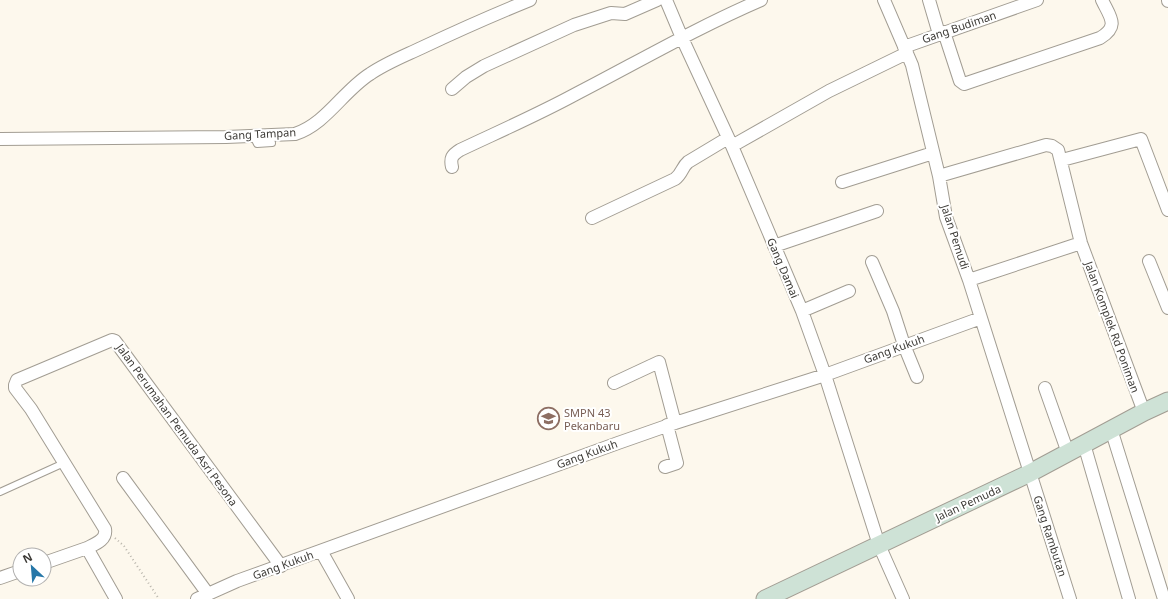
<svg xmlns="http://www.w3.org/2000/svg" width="1168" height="599" viewBox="0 0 1168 599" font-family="'Noto Sans',sans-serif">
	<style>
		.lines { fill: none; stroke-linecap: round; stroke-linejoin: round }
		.lane-casing { stroke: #a29d93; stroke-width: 8 }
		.street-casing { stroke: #a29d93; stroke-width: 14 }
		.secondary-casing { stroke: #a29d93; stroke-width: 19 }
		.path { stroke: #b9b5ac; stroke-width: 2; stroke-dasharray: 1 3; stroke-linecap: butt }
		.lane { stroke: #fff; stroke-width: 6 }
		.street { stroke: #fff; stroke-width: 12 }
		.secondary { stroke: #cee2d6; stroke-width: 17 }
		.labels { text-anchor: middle; stroke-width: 4; stroke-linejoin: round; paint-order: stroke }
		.street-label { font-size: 11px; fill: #3c3a36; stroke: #fff }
		.education-label { font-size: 11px; fill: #785e54; stroke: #fff; text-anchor: start }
	</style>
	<rect width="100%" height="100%" fill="#fdf8ed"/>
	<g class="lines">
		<defs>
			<path id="lane" d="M 253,136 L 257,144 L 272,143
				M 0,492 L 64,463"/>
			<path id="street" d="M 666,0 L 682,38 L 732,146 L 802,311 L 825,375 L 879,545 L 903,599
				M 884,0 L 912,65 L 939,176 L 946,217 L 969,280 L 1070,599
				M 929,0 L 939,34
				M 1168,0 L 1168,1
				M 944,32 L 960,81 L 964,84 L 1100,38 C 1120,26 1110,17 1102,0
				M 904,47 L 1037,0
				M 452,89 L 466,77 L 484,66 L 574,25 L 611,13 L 625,14 L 657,0
				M 0,139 L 226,137 L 295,134 C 326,124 343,91 370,74 C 386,63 404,56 421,48 C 457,31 493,15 530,0
				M 732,146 L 829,91 L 907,53
				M 1062,160 L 1141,139 L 1168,210
				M 452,167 C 450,158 452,155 460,150 C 498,132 537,115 574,95 C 636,63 696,28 761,0
				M 939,176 L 1046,145 L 1052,146 L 1058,150 L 1081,243 L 1144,412
				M 842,182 L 933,153
				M 592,218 L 675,179 C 682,174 682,167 688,162 L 728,138
				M 774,246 L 877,211
				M 1149,261 L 1168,308
				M 872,262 L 893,311 L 904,345 L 917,377
				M 969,280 L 1081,243
				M 802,311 L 849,291
				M 614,383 L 659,362 L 675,423
				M 1045,388 L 1068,453
				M 1111,429 L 1164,599
				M 1084,444 L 1129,599
				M 665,467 L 677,463 L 667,425
				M 123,478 L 208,594
				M 87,548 C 95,544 107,540 105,529 L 31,409 L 15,388 L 15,385 L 17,380 L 112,340 L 115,341 L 281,566
				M 321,551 L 348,599
				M 44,563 L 87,548 L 116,599
				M 0,578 L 20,571
				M 197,599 L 237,581 L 618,443 L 675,423 L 825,375 L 981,318"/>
			<path id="secondary" d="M 765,599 L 1030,473 L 1144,412 L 1168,401"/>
		</defs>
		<use href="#lane" class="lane-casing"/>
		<use href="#street" class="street-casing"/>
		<use href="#secondary" class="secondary-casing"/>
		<path class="path" d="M 115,538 L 124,546 L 159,599"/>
		<use href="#lane" class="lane"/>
		<use href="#street" class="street"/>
		<use href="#secondary" class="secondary"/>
	</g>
	<defs>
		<symbol id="school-ring" viewBox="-11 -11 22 22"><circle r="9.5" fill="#fff" stroke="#8d6e63" stroke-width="1.5"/><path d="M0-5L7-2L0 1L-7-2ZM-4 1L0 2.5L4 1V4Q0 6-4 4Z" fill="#8d6e63"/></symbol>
	</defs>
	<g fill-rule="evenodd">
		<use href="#school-ring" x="536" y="406" width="25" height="25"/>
	</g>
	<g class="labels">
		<g class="street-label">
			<text transform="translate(959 27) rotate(-19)" y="4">Gang Budiman</text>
			<text transform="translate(260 134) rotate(-3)" y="4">Gang Tampan</text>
			<text transform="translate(955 237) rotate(72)" y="4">Jalan Pemudi</text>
			<text transform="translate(783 268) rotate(67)" y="4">Gang Damai</text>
			<text transform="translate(1112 327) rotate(70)" y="4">Jalan Komplek Rd Poniman</text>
			<text transform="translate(894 349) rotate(-20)" y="4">Gang Kukuh</text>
			<text transform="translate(177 425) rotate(54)" y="4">Jalan Perumahan Pemuda Asri Pesona</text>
			<text transform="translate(587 454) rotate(-20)" y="4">Gang Kukuh</text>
			<text transform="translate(968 503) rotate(-25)" y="4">Jalan Pemuda</text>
			<text transform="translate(1050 536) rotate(72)" y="4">Gang Rambutan</text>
			<text transform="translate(283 565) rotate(-20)" y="4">Gang Kukuh</text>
		</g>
		<g class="education-label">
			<text x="564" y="417">SMPN 43<tspan x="564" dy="13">Pekanbaru</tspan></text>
		</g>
	</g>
	<g transform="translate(32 567) rotate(334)"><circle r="19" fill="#ffffff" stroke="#b1b0af"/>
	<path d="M0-3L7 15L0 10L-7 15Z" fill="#2677a8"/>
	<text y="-6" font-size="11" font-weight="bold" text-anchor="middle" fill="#3c3a36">N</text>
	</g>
</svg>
